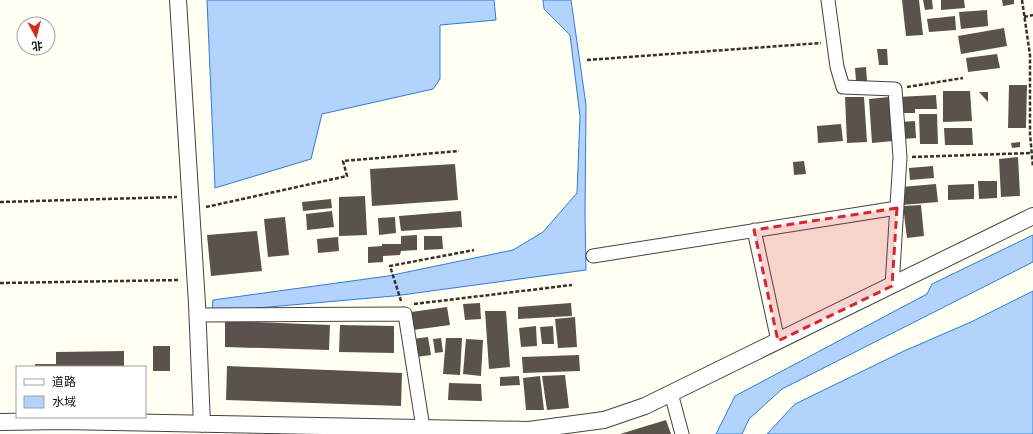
<svg xmlns="http://www.w3.org/2000/svg" width="1033" height="434" viewBox="0 0 1033 434" font-family="'Noto Serif','Noto Sans SC',serif">
	<style>
		.water { fill: #b1d3fc; stroke: #307adb }
		.building { fill: #5a534b }
		.lines { fill: none; stroke-linecap: round; stroke-linejoin: round }
		.minor-casing { stroke: #434343; stroke-width: 15 }
		.tertiary-casing { stroke: #434343; stroke-width: 18 }
		.path { stroke: #323232; stroke-width: 2.5; stroke-dasharray: 4 2; stroke-linecap: butt }
		.minor { stroke: #fff; stroke-width: 13 }
		.tertiary { stroke: #fff; stroke-width: 16 }
		.marked { fill: #d62828; fill-opacity: 0.2; stroke: #d62828; stroke-width: 3; stroke-dasharray: 8 5; stroke-linejoin: round }
	</style>
	<rect width="100%" height="100%" fill="#fffff2"/>
	<path class="water" d="M 207,0 L 494,0 L 496,20 L 440,25 L 440,79 L 433,89 L 322,114 L 311,159 L 215,188 Z
		M 543,0 L 571,0 L 586,105 L 585,216 L 586,270 L 394,296 L 212,312 L 213,300 L 388,276 L 513,250 L 543,232 L 577,193 L 580,116 L 570,35 L 544,9 Z
		M 1033,235 L 1033,262 L 782,389 L 749,419 L 742,434 L 716,434 L 735,396 L 927,294 L 932,284 Z
		M 1033,291 L 1033,434 L 767,434 L 795,404 L 904,351 L 971,322 Z"/>
	<path class="building" d="M 902,0 L 919,0 L 923,35 L 906,36 Z
		M 923,0 L 932,0 L 933,9 L 925,10 Z
		M 941,0 L 964,0 L 965,8 L 941,10 Z
		M 1002,0 L 1014,0 L 1014,4 L 1003,6 Z
		M 987,10 L 988,26 L 961,29 L 959,12 Z
		M 955,16 L 956,30 L 929,32 L 927,19 Z
		M 1004,28 L 1007,46 L 961,54 L 958,36 Z
		M 877,49 L 887,49 L 888,65 L 879,65 Z
		M 997,54 L 1000,68 L 968,72 L 966,58 Z
		M 866,67 L 867,81 L 856,81 L 855,68 Z
		M 1009,85 L 1027,85 L 1026,128 L 1008,128 Z
		M 943,91 L 970,91 L 972,121 L 943,122 Z
		M 979,92 L 988,92 L 988,102 Z
		M 936,95 L 937,109 L 915,109 L 915,113 L 899,113 L 898,97 Z
		M 845,97 L 864,97 L 867,142 L 847,143 Z
		M 889,97 L 893,141 L 872,143 L 869,99 Z
		M 919,114 L 937,114 L 938,144 L 920,144 Z
		M 915,121 L 916,138 L 902,139 L 901,122 Z
		M 841,124 L 843,141 L 818,143 L 817,126 Z
		M 944,128 L 972,128 L 973,145 L 945,145 Z
		M 1020,142 L 1020,147 L 1012,148 L 1011,143 Z
		M 1018,157 L 1020,196 L 1001,197 L 999,159 Z
		M 804,161 L 806,174 L 794,175 L 793,162 Z
		M 455,164 L 458,200 L 372,206 L 370,169 Z
		M 933,166 L 934,178 L 910,180 L 909,168 Z
		M 978,181 L 997,181 L 997,198 L 979,199 Z
		M 936,184 L 938,202 L 902,205 L 901,187 Z
		M 974,184 L 974,199 L 948,200 L 948,185 Z
		M 365,196 L 367,235 L 339,236 L 339,197 Z
		M 331,199 L 332,208 L 303,211 L 302,202 Z
		M 921,205 L 924,236 L 907,238 L 903,206 Z
		M 332,211 L 334,227 L 307,230 L 306,214 Z
		M 461,211 L 462,227 L 401,231 L 399,216 Z
		M 285,217 L 289,255 L 268,257 L 264,219 Z
		M 395,217 L 396,233 L 379,235 L 378,218 Z
		M 257,231 L 262,271 L 211,276 L 207,235 Z
		M 417,235 L 417,250 L 401,251 L 400,255 L 383,256 L 383,262 L 368,263 L 368,247 L 382,246 L 382,244 L 401,244 L 401,236 Z
		M 424,236 L 442,236 L 443,249 L 424,250 Z
		M 338,237 L 339,251 L 318,253 L 317,239 Z
		M 480,303 L 481,319 L 465,320 L 463,304 Z
		M 571,303 L 572,316 L 518,319 L 518,307 Z
		M 447,307 L 450,325 L 413,330 L 411,312 Z
		M 485,311 L 506,311 L 510,367 L 489,369 Z
		M 575,317 L 577,347 L 558,348 L 555,319 Z
		M 225,321 L 330,325 L 329,350 L 225,347 Z
		M 340,325 L 394,326 L 394,353 L 339,352 Z
		M 536,326 L 537,346 L 521,347 L 519,328 Z
		M 553,326 L 554,344 L 542,344 L 540,327 Z
		M 428,337 L 431,355 L 416,357 L 413,339 Z
		M 441,338 L 443,352 L 435,353 L 433,339 Z
		M 446,338 L 462,338 L 460,375 L 443,374 Z
		M 466,339 L 483,340 L 481,376 L 463,374 Z
		M 153,346 L 170,346 L 170,371 L 153,371 Z
		M 124,351 L 124,367 L 35,367 L 35,364 L 56,364 L 56,352 Z
		M 579,355 L 580,371 L 523,373 L 522,357 Z
		M 227,366 L 402,373 L 401,406 L 226,400 Z
		M 565,375 L 569,408 L 547,410 L 542,376 Z
		M 519,376 L 520,385 L 500,386 L 500,377 Z
		M 540,376 L 544,410 L 526,410 L 523,378 Z
		M 449,383 L 481,384 L 482,401 L 448,400 Z
		M 666,420 L 671,434 L 620,434 Z"/>
	<g class="lines">
		<defs>
			<path id="minor" d="M 828,0 L 837,67 L 843,87 L 895,89 L 900,157 L 892,286
				M 754,230 L 778,341
				M 593,256 L 897,208
				M 197,315 L 405,314 L 424,434
				M 671,393 L 682,434"/>
			<path id="tertiary" d="M 178,0 L 197,304 L 202,424
				M 0,422 L 62,421 L 529,430 L 604,420 L 645,406 L 1033,216"/>
		</defs>
		<use href="#minor" class="minor-casing"/>
		<use href="#tertiary" class="tertiary-casing"/>
		<path class="path" d="M 1022,0 L 1030,55 L 1030,134 L 1033,167
			M 1024,17 L 1033,15
			M 587,60 L 821,43
			M 907,87 L 963,78
			M 912,157 L 1032,153
			M 0,202 L 177,197
			M 206,207 L 347,176 L 343,161 L 459,151
			M 0,283 L 180,280
			M 401,301 L 390,266 L 474,250
			M 414,304 L 572,285"/>
		<use href="#minor" class="minor"/>
		<use href="#tertiary" class="tertiary"/>
	</g>
	<path class="marked" d="M 897,208 L 892,286 L 778,341 L 754,230 Z"/>
	<rect x="16" y="366" width="130" height="52" fill="#ffffff" stroke="#9f9f9f"/>
	<rect x="24" y="379" width="20" height="6" fill="#ffffff" stroke="#9f9f9f"/>
	<text x="52" y="386" font-size="12" fill="#101010">道路</text>
	<rect x="24" y="396" width="20" height="12" fill="#b1d3fc" stroke="#9f9f9f"/>
	<text x="52" y="406" font-size="12" fill="#101010">水域</text>
	<g transform="translate(36 36) rotate(173)"><circle r="19" fill="#ffffff" stroke="#9f9f9f"/>
	<path d="M0-3L7 15L0 10L-7 15Z" fill="#d02e18"/>
	<text y="-6" font-size="11" font-weight="bold" text-anchor="middle" fill="#101010">北</text>
	</g>
</svg>
